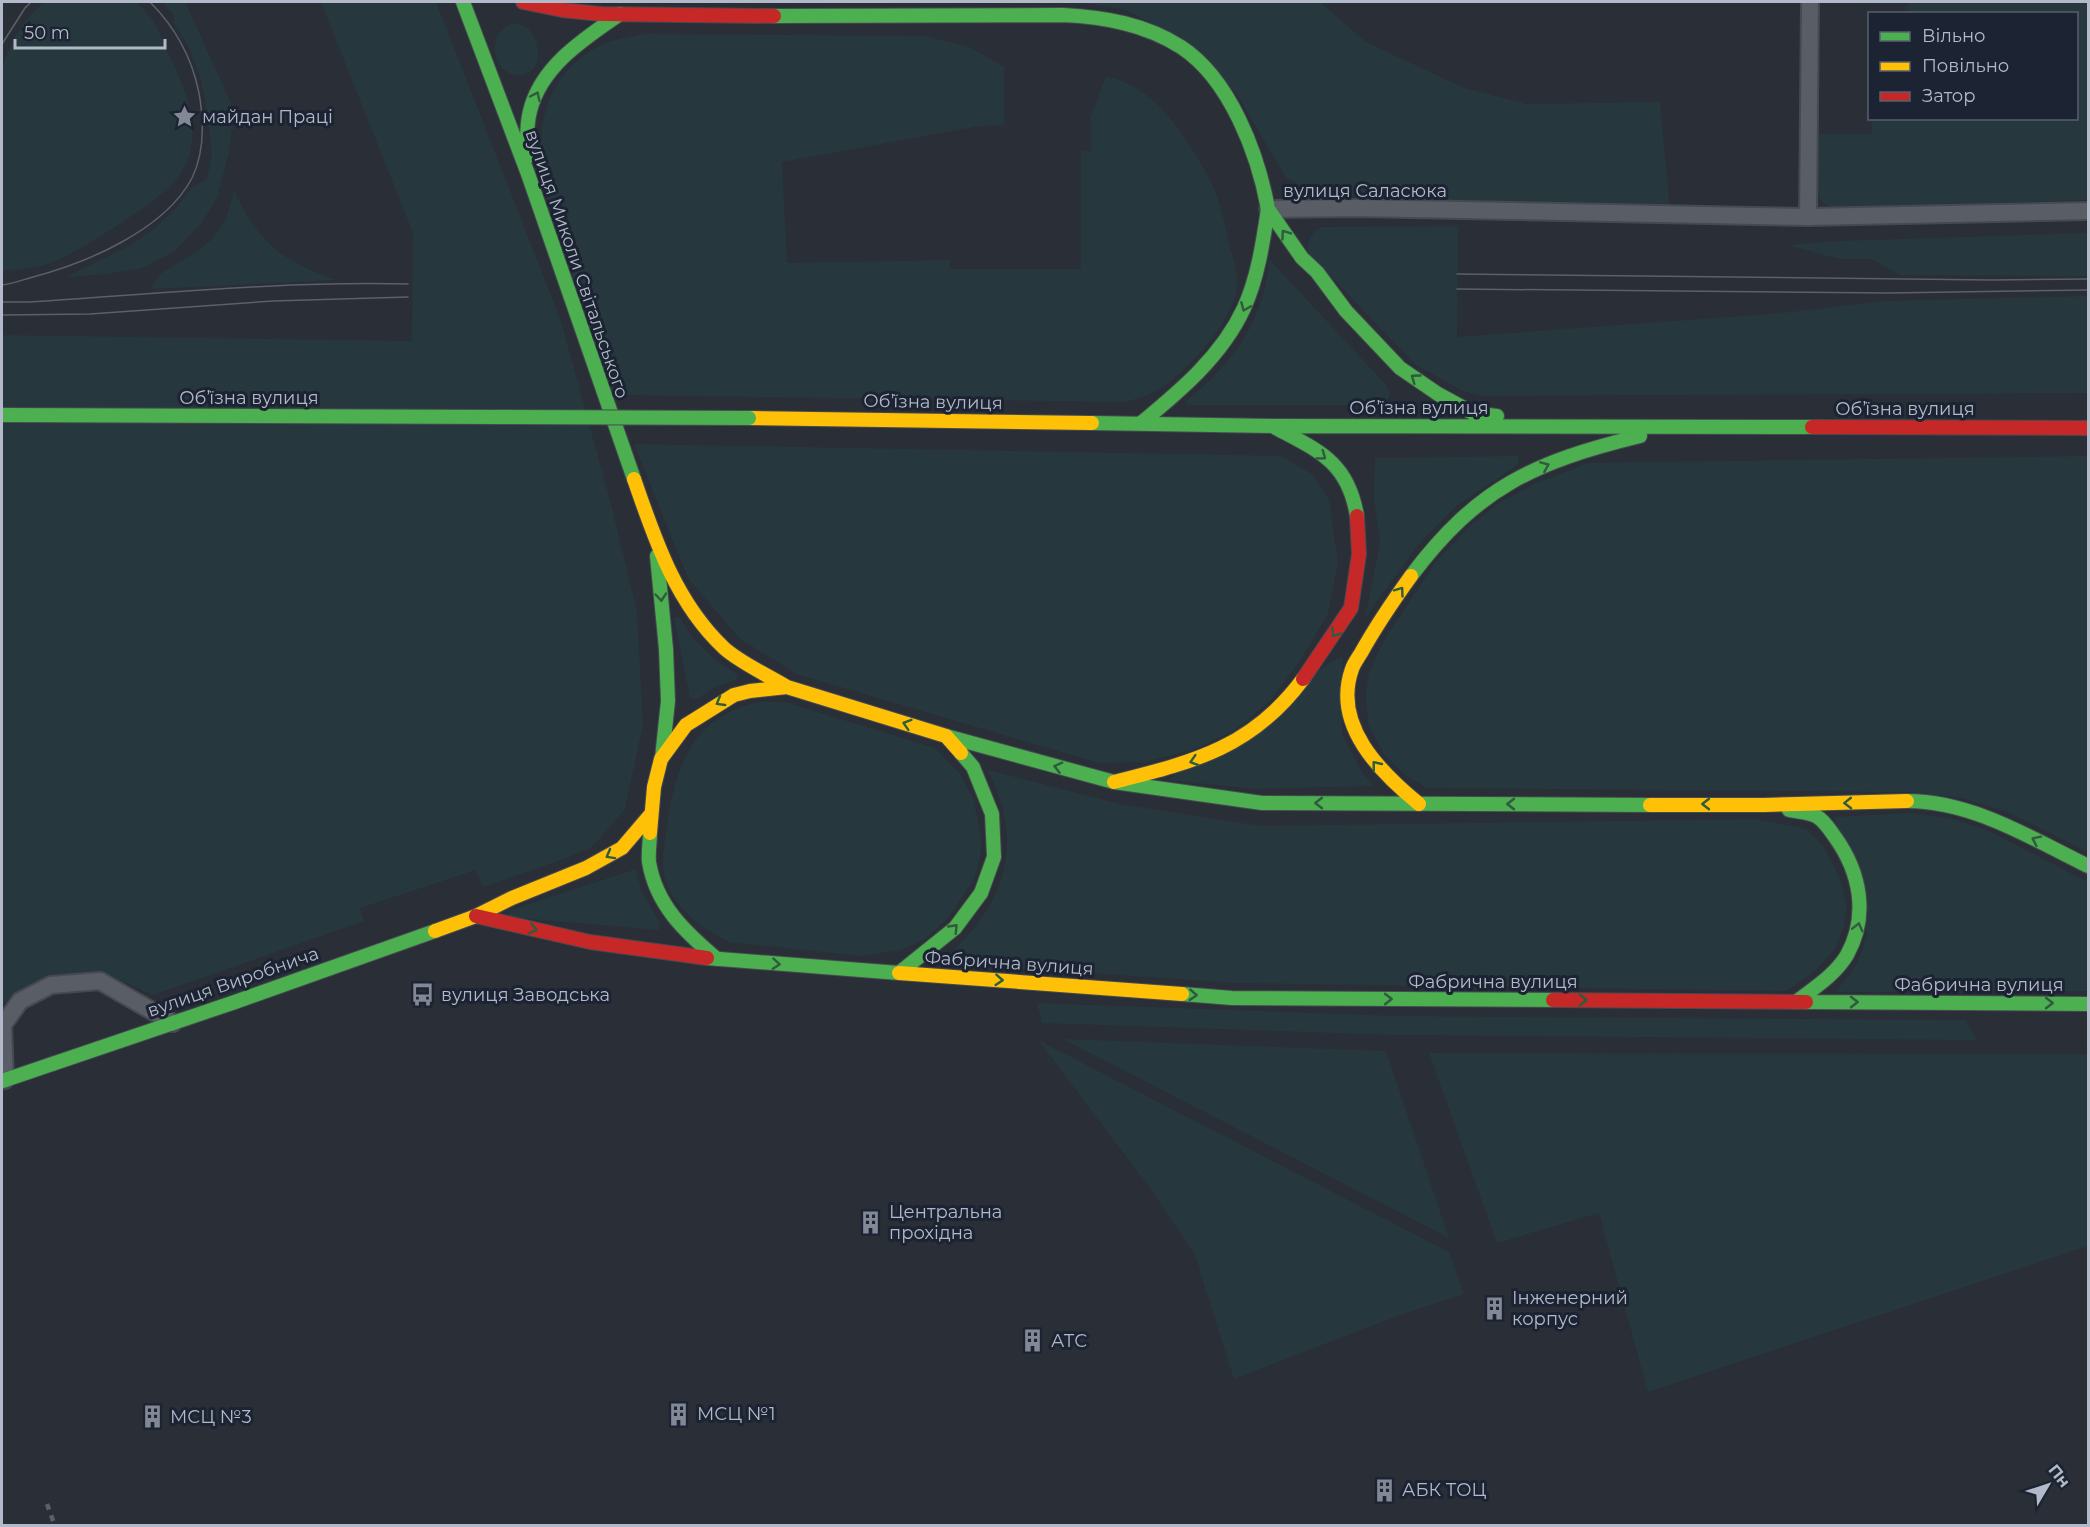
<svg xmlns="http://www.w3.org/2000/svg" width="2090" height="1527" viewBox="0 0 2090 1527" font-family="Montserrat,sans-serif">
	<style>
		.green { fill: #26383d }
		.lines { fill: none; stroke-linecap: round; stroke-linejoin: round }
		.street-casing { stroke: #454950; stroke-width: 20 }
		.fast-casing { stroke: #454950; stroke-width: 16 }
		.slow-casing { stroke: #454950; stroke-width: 16 }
		.jam-casing { stroke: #454950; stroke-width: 16 }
		.street { stroke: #595d65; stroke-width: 16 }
		.fast { stroke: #4caf50; stroke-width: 14 }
		.slow { stroke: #ffc107; stroke-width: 14 }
		.jam { stroke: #c62828; stroke-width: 14 }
		.tram { stroke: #5c6068; stroke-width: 1.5 }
		.rail { stroke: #5c6068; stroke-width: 4.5; stroke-dasharray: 6 6; stroke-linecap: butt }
		.fast-bridge-casing { stroke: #464b54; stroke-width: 16; stroke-linecap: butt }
		.fast-bridge { stroke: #4caf50; stroke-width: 14 }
		.oneway { stroke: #2f5b3e }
		.labels { text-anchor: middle; stroke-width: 6; stroke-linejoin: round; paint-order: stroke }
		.poi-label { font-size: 18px; fill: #b2b9c8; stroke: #1c2332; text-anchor: start }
		.street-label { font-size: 18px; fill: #b2b9c8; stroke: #1c2332 }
	</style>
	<rect width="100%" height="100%" fill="#292e37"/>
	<path class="green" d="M 46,2 L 136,2 C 141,7 147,12 151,18 C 158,27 162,40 167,51 C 186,89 207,137 179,176 C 164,199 78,253 51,263 C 36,268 17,269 2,271 L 2,68 C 11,42 23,17 46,2 Z
		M 162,2 L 185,2 L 231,103 L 232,127 L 229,152 L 217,198 L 202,222 L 175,251 L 142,268 L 107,274 L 66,277 L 127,247 L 154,229 L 178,206 L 191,188 L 207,179 L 212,153 L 205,99 L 199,73 L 188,46 L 174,23 L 174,15 Z
		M 321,2 L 436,2 L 561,321 L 612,508 L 637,612 L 643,725 L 625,809 L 592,847 L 564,859 L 483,887 L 476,870 L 360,908 L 364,921 L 153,995 L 101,972 L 49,975 L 12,996 L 2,1006 L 2,335 L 412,341 L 413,233 Z
		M 1077,2 L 1320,2 L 1366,42 L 1464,88 L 1527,104 L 1660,102 L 1670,211 L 1342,196 L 1310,190 L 1286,178 L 1236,93 L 1160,27 L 1123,9 Z
		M 1908,2 L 2088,2 L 2088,200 L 1834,208 L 1823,203 L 1816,195 L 1812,134 L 1872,134 L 1872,119 L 2076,118 L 2076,14 L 1907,13 Z
		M 513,23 C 525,26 532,28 536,42 C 549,85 494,86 495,47 C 496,34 502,29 513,23 Z
		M 644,34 L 925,36 L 970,47 L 1004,67 L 1004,125 L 980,126 L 782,162 L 787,263 L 950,260 L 950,269 L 1081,269 L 1081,151 L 1091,151 L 1091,116 L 1106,76 C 1122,80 1137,87 1150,98 C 1174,117 1206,167 1217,196 C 1222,210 1225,225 1228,240 C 1232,256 1241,277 1236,294 C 1227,327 1186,374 1156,391 C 1147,396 1135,399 1126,402 L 612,395 L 540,175 C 541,129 540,94 577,61 C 587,52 599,45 612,41 C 623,38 634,36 644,34 Z
		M 234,191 C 259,243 282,261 336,280 L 151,289 L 160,274 L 198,251 L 213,238 L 226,219 Z
		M 1458,226 L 1457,337 L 1782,313 L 1885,301 L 2088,296 L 2088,393 L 1483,396 L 1463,391 L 1416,365 L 1308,253 C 1307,240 1311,234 1321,227 Z
		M 2088,233 L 2088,276 L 1900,275 L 1872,259 L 1840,259 L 1787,245 L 1838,241 Z
		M 1269,259 L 1387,386 L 1390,395 L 1387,400 L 1377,405 L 1189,405 L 1186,403 L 1187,400 C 1232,366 1266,316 1269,259 Z
		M 634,444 L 1281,456 L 1312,474 L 1329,499 L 1338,562 L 1328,614 L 1301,659 L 1270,701 L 1235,730 L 1195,749 L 1145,762 L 1099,763 L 796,674 L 739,638 L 688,578 Z
		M 1518,456 L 1518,465 L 1455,507 L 1418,545 L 1365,618 L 1380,542 L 1374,498 L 1375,458 Z
		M 2088,456 L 2088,852 L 2008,812 L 1962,798 L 1909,792 L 1427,788 L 1405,775 L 1383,753 L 1368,724 L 1366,693 L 1369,673 L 1384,640 L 1437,560 L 1472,524 L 1499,503 L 1534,484 L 1588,463 Z
		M 679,617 L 693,638 L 714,659 L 738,675 L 736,680 L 715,687 L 697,699 L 690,698 L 674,618 Z
		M 1343,657 L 1342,734 L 1362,772 L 1374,786 L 1255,789 L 1168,780 L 1332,661 Z
		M 759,702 L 785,702 L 935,748 L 960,774 L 973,798 L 982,841 L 980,857 L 974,879 L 949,917 L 925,939 L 901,950 L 861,956 L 730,942 C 702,930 671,906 664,875 C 661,858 665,841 667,825 C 676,764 693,716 759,702 Z
		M 988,770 L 1120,804 L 1261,826 L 1756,819 L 1806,829 L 1824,847 L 1840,878 L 1847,905 L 1844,926 L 1835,949 L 1814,972 L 1786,991 L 1236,983 L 941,963 C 954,949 970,935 981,919 C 1015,869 1014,823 988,770 Z
		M 1911,813 L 1955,819 L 1993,833 L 2088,882 L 2088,991 L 1836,992 L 1857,964 L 1867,935 L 1834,817 Z
		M 636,869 L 641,890 L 660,923 L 658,930 L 509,917 L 508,911 Z
		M 1037,1003 L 1398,1016 L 1966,1020 L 1976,1040 L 1396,1035 L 1042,1023 Z
		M 1063,1039 L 1386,1051 L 1449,1238 Z
		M 1038,1040 L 1449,1252 L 1464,1294 L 1400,1315 L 1234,1379 L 1195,1255 L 1150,1188 Z
		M 1429,1053 L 2088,1054 L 2088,1246 L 1648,1392 L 1599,1213 L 1497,1243 Z"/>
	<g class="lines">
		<defs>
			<path id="street" d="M 1268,209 L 1358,208 L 1808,217 L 2088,211
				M 1808,217 L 1810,2
				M 5,1080 L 3,1025 L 20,1001 L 51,985 L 100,981 L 173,1023"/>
			<path id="fast" d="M 463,2 L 528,174 L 634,479
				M 774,16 L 1063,15 C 1104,17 1145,24 1181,47 C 1230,79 1258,154 1268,209
				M 527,157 C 527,141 526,126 530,111 C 541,66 585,38 620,14
				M 1268,209 L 1302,258 L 1317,272 L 1346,311 L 1400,368 L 1438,394 L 1473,413 L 1497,416
				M 2,415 L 496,417
				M 1092,423 L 1272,426 L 1812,427
				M 1140,424 C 1180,391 1222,356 1244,308 C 1258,277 1263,242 1268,209
				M 1276,428 C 1319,451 1348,462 1357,516
				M 657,556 L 666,649 L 668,701 L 662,758
				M 1411,576 C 1478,487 1534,462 1640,436
				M 946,736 L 1114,782 L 1262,803 L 1650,805
				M 1907,801 C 1972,801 2031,838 2088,866
				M 1789,810 C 1798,812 1808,812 1816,816 C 1824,820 1830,830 1835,837 C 1860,872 1869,915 1847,955 C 1835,975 1814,988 1796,1002
				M 650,833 C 650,842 648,853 649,862 C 656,905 685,932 717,959
				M 707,958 L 899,973 L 955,928 L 981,893 L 994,857 L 992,814 L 973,767 L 961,753
				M 1182,994 L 1232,998 L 1553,1000
				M 1806,1002 L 2088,1004
				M 2,1081 L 235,1002 L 435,931"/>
			<path id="slow" d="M 749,418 L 1092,423
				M 634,479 C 655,540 676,603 724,648 C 739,662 769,676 787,687
				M 1411,576 C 1393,601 1376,626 1361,653 C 1358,658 1354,663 1352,669 C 1332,725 1380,772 1419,804
				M 1114,782 C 1193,762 1252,748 1303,679
				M 1650,805 L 1764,805 L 1907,801
				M 650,833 L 654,787 L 661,759 L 686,725 L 734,695 L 750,691 L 787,687 L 946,736 L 961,753
				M 435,931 L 476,916 L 512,898 L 586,868 L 622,848 L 651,814
				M 899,973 L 1182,994"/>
			<path id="jam" d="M 523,2 L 562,10 L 601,14 L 774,16
				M 1812,427 L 2088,428
				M 1303,679 L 1351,608 L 1359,554 L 1357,516
				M 476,916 L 590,942 L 707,958
				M 1553,1000 L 1806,1002"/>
		</defs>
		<use href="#street" class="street-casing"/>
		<use href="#fast" class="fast-casing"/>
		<use href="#slow" class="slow-casing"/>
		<use href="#jam" class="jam-casing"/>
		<use href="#street" class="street"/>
		<use href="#fast" class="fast"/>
		<use href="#slow" class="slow"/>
		<use href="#jam" class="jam"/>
		<path class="tram" d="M 2,44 L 25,8 L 31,2
			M 1457,274 L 1992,280 L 2088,279
			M 2,285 C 12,284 22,280 33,277 C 86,263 165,230 192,178 C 205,151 204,121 199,93 C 192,58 175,27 150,2
			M 1457,289 L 1888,293 L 2088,290
			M 2,302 L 29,302 C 155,294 281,281 408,284
			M 2,315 L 90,314 L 273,301 L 408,297"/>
		<path class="rail" d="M 47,1504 L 55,1526"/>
		<defs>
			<path id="fast-bridge" d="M 496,417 L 749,418"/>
		</defs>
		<use href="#fast-bridge" class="fast-bridge-casing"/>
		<use href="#fast-bridge" class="fast-bridge"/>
	</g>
	<defs><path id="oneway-chevron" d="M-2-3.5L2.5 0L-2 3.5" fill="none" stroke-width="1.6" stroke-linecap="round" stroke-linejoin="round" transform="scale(1.5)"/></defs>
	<g class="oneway">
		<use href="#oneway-chevron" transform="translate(536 96) rotate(-65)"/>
		<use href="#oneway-chevron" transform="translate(1285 234) rotate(-125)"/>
		<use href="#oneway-chevron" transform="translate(1245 307) rotate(113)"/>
		<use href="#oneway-chevron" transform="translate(1415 378) rotate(-144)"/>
		<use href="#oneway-chevron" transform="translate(1322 456) rotate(36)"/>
		<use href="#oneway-chevron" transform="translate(1545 466) rotate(-23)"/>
		<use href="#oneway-chevron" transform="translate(1400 591) rotate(-54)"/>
		<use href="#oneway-chevron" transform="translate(661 597) rotate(85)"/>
		<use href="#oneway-chevron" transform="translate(1335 633) rotate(124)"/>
		<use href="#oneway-chevron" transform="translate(720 702) rotate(150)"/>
		<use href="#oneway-chevron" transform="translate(907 724) rotate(-163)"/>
		<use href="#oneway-chevron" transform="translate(1194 761) rotate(163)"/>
		<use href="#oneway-chevron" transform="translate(1376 765) rotate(-129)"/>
		<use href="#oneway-chevron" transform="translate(1058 767) rotate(-165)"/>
		<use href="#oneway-chevron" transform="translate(1319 803) rotate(-180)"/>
		<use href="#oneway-chevron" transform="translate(1848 803) rotate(179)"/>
		<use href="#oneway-chevron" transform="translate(1511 804) rotate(-180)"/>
		<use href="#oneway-chevron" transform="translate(1706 804) rotate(-180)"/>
		<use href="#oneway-chevron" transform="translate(2036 840) rotate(-154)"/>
		<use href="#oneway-chevron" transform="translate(610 855) rotate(151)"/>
		<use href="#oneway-chevron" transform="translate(1858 927) rotate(-76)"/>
		<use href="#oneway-chevron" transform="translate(954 928) rotate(-46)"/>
		<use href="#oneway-chevron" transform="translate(533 929) rotate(13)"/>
		<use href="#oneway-chevron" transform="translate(776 964) rotate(5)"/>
		<use href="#oneway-chevron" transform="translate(999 980) rotate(4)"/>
		<use href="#oneway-chevron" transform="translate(1193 995) rotate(4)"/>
		<use href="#oneway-chevron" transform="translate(1388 999)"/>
		<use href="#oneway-chevron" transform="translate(1583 1000)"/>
		<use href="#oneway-chevron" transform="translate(1854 1002)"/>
		<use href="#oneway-chevron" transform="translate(2049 1003)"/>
	</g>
	<defs>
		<symbol id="sight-bare" viewBox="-9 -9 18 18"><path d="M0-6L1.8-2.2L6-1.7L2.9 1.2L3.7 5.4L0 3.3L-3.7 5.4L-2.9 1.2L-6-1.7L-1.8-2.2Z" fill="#828895" stroke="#1c2332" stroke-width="2.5" paint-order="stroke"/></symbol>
		<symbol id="bus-bare" viewBox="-9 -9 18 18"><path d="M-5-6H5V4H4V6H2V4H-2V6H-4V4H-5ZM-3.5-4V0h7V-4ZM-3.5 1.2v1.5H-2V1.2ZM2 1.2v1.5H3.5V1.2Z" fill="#828895" stroke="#1c2332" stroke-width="2.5" paint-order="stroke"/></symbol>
		<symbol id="building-bare" viewBox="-9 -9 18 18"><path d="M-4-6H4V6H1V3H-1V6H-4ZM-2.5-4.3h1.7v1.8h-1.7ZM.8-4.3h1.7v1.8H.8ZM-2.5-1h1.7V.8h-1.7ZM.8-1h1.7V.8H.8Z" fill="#828895" stroke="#1c2332" stroke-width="2.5" paint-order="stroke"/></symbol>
	</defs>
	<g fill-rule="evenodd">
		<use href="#sight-bare" x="168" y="100" width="33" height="33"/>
		<use href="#bus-bare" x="406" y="978" width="33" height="33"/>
		<use href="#building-bare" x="854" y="1206" width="33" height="33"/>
		<use href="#building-bare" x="1478" y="1292" width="33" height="33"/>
		<use href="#building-bare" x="1016" y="1324" width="33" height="33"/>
		<use href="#building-bare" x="662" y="1398" width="33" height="33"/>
		<use href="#building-bare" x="136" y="1400" width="33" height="33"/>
		<use href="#building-bare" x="1368" y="1474" width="33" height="33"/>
	</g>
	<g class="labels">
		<g class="poi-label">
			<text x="202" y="123">майдан Праці</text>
			<text x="441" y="1001">вулиця Заводська</text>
			<text x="889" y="1218">Центральна<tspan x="889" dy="21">прохідна</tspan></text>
			<text x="1512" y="1304">Інженерний<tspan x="1512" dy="21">корпус</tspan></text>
			<text x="1051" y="1347">АТС</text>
			<text x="697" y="1420">МСЦ №1</text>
			<text x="170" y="1423">МСЦ №3</text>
			<text x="1402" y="1496">АБК ТОЦ</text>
		</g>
		<g class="street-label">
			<text x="1365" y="197">вулиця Саласюка</text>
			<text transform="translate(577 264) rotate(71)" y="6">вулиця Миколи Світальського</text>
			<text x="249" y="404">Обʼїзна вулиця</text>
			<text transform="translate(933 402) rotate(1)" y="6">Обʼїзна вулиця</text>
			<text x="1419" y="414">Обʼїзна вулиця</text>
			<text x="1905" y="415">Обʼїзна вулиця</text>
			<text transform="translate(1009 963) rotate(4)" y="6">Фабрична вулиця</text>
			<text transform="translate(233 982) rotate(-19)" y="6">вулиця Виробнича</text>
			<text x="1493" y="988">Фабрична вулиця</text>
			<text x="1979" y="991">Фабрична вулиця</text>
		</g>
	</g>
	<rect width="2090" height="1527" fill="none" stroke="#b2b9c8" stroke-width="6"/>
	<rect x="1868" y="12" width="210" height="108" fill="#1c2332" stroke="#585f6e" stroke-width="1.5"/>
	<rect x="1880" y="32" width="30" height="9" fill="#4caf50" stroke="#585f6e" stroke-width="1.5"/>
	<text x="1922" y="42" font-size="18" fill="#b2b9c8">Вільно</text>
	<rect x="1880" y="62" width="30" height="9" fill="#ffc107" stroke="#585f6e" stroke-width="1.5"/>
	<text x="1922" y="72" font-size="18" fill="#b2b9c8">Повільно</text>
	<rect x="1880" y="92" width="30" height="9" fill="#c62828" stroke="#585f6e" stroke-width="1.5"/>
	<text x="1922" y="102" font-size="18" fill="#b2b9c8">Затор</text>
	<g transform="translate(2048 1485) rotate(51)" stroke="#1c2332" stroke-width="4.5" paint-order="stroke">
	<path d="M0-4.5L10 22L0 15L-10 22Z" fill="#b2b9c8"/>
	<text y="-9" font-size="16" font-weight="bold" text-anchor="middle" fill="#b2b9c8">Пн</text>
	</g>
	<path d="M15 39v9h150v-9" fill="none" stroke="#b2b9c8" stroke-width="3"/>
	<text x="24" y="39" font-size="18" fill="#b2b9c8" stroke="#1c2332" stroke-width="4.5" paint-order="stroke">50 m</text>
</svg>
